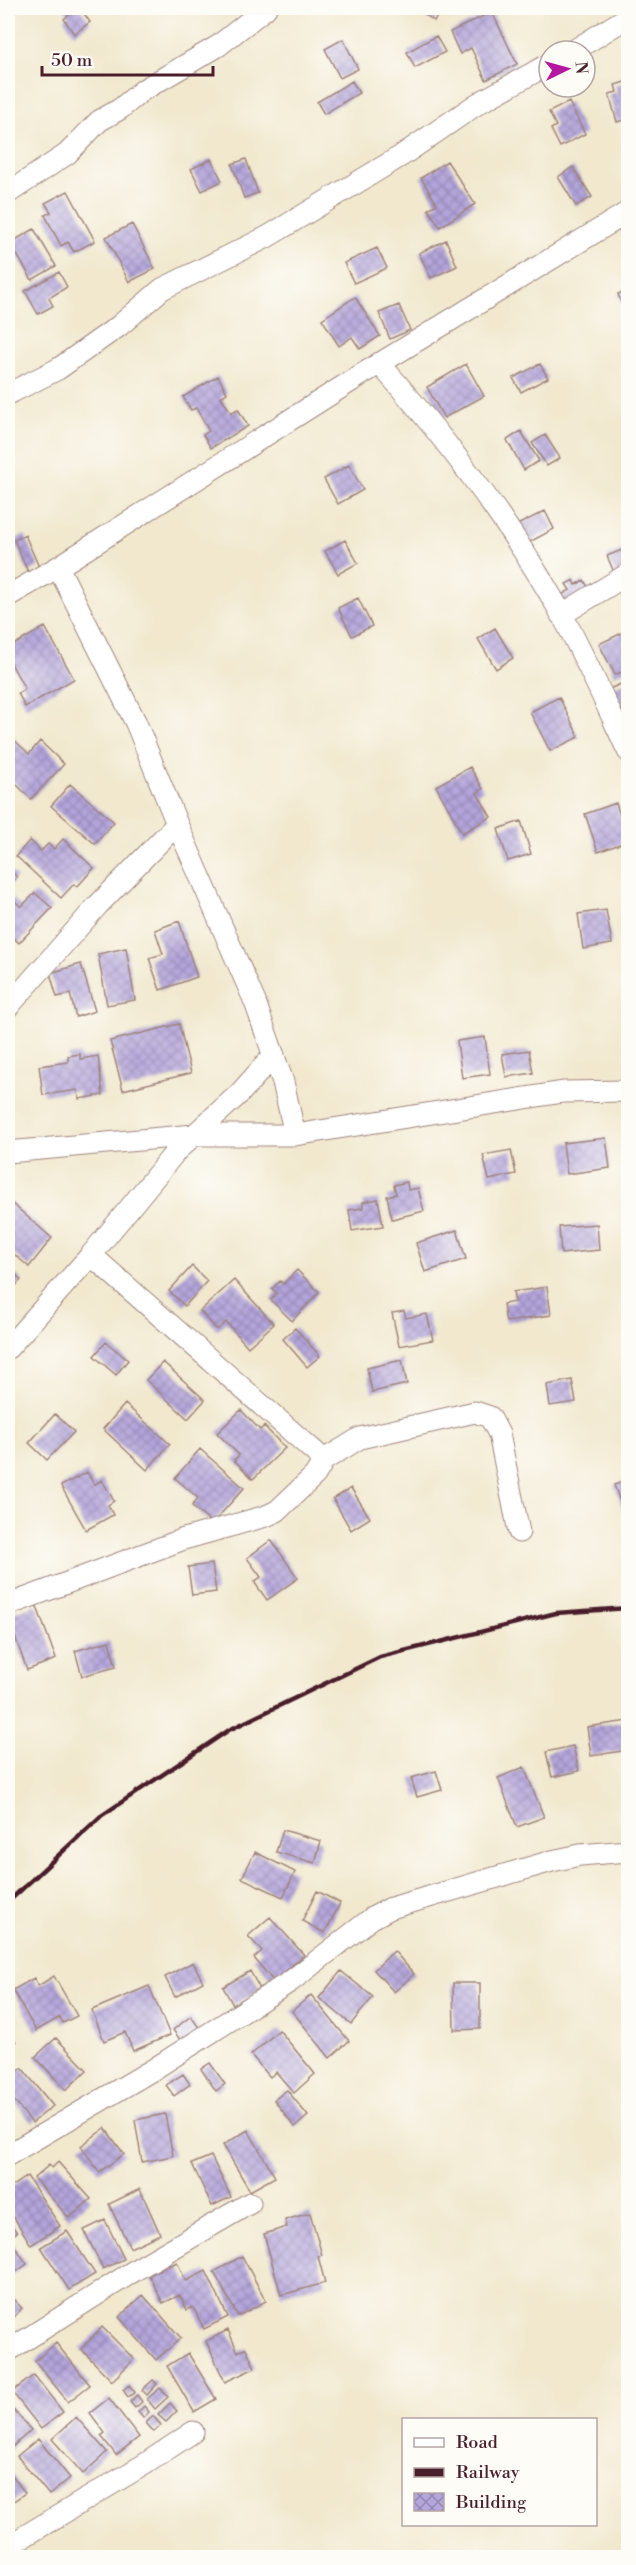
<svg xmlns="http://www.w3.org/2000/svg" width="636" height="2565" viewBox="0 0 636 2565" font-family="'Libre Bodoni',serif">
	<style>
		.building { fill: url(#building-cross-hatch) }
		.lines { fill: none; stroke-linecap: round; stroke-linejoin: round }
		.street-casing { stroke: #9e847c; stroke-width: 23 }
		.street { stroke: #fff; stroke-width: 21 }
		.rail { stroke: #4a1f2b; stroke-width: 4.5 }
	</style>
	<defs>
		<pattern id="building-cross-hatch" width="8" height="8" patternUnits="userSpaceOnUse" patternTransform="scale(1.5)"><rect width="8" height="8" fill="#b4a5dc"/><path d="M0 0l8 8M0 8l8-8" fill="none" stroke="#9486b3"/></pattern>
	</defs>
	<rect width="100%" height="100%" fill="#fdfcf7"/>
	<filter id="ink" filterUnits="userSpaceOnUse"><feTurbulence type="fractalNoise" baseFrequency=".0167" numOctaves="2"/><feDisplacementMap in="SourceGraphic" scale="12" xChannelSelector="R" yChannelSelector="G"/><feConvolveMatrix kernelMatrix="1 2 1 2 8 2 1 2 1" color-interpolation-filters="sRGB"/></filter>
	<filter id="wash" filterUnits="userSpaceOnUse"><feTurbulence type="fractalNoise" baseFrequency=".008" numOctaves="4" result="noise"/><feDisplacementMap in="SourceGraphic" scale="24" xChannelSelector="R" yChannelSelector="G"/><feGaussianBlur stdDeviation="1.35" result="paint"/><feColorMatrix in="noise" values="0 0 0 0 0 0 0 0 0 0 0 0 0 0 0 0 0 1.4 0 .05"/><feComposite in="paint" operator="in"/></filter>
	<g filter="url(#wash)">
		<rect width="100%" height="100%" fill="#f1e8ce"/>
		<g id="blocks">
			<path class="building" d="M 63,8 L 80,8 L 90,22 L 74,34 L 64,19 L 69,15 Z
				M 416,8 L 443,8 L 434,21 Z
				M 492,12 L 517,64 L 486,80 L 471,48 L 460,54 L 450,32 Z
				M 436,36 L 445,52 L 415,68 L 407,52 Z
				M 343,39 L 358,69 L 340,78 L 325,49 Z
				M 352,81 L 359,93 L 324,114 L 317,102 Z
				M 628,81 L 628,119 L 617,122 L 609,94 L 617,92 L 615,85 Z
				M 569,102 L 585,134 L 560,147 L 551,129 L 556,126 L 549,112 Z
				M 211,159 L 222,181 L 202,191 L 191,169 Z
				M 246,159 L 258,193 L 244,198 L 232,164 Z
				M 447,161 L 475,204 L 440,227 L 428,209 L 437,204 L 421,178 Z
				M 573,167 L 592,197 L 576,206 L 558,177 Z
				M 68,191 L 95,241 L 74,252 L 68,242 L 61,246 L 45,215 L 51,212 L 45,203 Z
				M 132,224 L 155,269 L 129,282 L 106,237 Z
				M 34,229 L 56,266 L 32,280 L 10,243 Z
				M 446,240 L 457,266 L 431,278 L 419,253 Z
				M 377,248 L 387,268 L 354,283 L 344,263 Z
				M 59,272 L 67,287 L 49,298 L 53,306 L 38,314 L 25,291 Z
				M 628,290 L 628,312 L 625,313 L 618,294 Z
				M 355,297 L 380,336 L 360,349 L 352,337 L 339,346 L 322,319 Z
				M 399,305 L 410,330 L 390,339 L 379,313 Z
				M 466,364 L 484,396 L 444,418 L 427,387 Z
				M 540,364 L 548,378 L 521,392 L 513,378 Z
				M 218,376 L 227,393 L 221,397 L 231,413 L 238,409 L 248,426 L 211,448 L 203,435 L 209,431 L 196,408 L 191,410 L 183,397 Z
				M 521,431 L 539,461 L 524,470 L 507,440 Z
				M 545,435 L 560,458 L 547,466 L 532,443 Z
				M 349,465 L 363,490 L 338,504 L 324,479 Z
				M 545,511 L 554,529 L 526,544 L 517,525 Z
				M 25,535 L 39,567 L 28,572 L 14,540 Z
				M 345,540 L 358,563 L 338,574 L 325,551 Z
				M 624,549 L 628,560 L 628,588 L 622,591 L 607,556 Z
				M 574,580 L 576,585 L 584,580 L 593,596 L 559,615 L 551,601 L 570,590 L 566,584 Z
				M 358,598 L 372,626 L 352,636 L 338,608 Z
				M 45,627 L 74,679 L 25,707 L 18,693 L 25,689 L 8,658 L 8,648 Z
				M 495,628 L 513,658 L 496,669 L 478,639 Z
				M 628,630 L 628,669 L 615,675 L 599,644 Z
				M 628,681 L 628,722 L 618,727 L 602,692 Z
				M 559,697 L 579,737 L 550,751 L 530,712 Z
				M 8,734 L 29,754 L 40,741 L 64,764 L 31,799 L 8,776 Z
				M 470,767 L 483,789 L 477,793 L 491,817 L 462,833 L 436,786 Z
				M 70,784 L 114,822 L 95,844 L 51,806 Z
				M 616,803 L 628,841 L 598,852 L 585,814 Z
				M 521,821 L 531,854 L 508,861 L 498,829 Z
				M 63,839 L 94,868 L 77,887 L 74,884 L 61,898 L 16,856 L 30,840 L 41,851 L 48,844 L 54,849 Z
				M 8,869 L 17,877 L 8,888 Z
				M 35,893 L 52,908 L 19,943 L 8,933 L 8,905 L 13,899 L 21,907 Z
				M 606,910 L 612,944 L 583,949 L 578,914 Z
				M 179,921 L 197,977 L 160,990 L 149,958 L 163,954 L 155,930 Z
				M 126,948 L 135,1000 L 107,1005 L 98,954 Z
				M 81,964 L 95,1011 L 76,1017 L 70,994 L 57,997 L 50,973 Z
				M 179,1024 L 191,1073 L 123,1090 L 110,1041 Z
				M 485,1037 L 490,1074 L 462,1078 L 457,1041 Z
				M 529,1050 L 533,1073 L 506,1077 L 502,1054 Z
				M 80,1054 L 80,1059 L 98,1056 L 103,1095 L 79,1099 L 78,1090 L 43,1095 L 39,1066 L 68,1062 L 68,1056 Z
				M 606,1138 L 610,1168 L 567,1174 L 563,1143 Z
				M 511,1150 L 516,1174 L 489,1180 L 483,1155 Z
				M 407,1182 L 408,1190 L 418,1188 L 424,1211 L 392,1219 L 387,1196 L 396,1194 L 394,1185 Z
				M 378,1199 L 383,1226 L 352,1231 L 349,1210 L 363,1208 L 363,1202 Z
				M 8,1200 L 52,1238 L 29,1267 L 8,1249 Z
				M 597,1224 L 599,1250 L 561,1254 L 559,1227 Z
				M 457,1230 L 466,1259 L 425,1272 L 416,1243 Z
				M 192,1266 L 207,1281 L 185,1306 L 169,1291 Z
				M 8,1267 L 21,1280 L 8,1294 Z
				M 297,1270 L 319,1292 L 292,1321 L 271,1300 L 277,1293 L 272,1289 L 280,1281 L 283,1284 Z
				M 234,1280 L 274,1324 L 248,1347 L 226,1322 L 217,1330 L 200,1311 Z
				M 547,1287 L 551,1315 L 506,1322 L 503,1304 L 515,1302 L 513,1292 Z
				M 404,1311 L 406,1318 L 427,1314 L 433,1340 L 399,1346 L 392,1313 Z
				M 295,1328 L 320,1356 L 307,1367 L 283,1339 Z
				M 106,1342 L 128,1360 L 116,1375 L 94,1356 Z
				M 402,1360 L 407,1384 L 372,1392 L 367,1368 Z
				M 163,1362 L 205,1400 L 188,1419 L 146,1380 Z
				M 572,1380 L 576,1402 L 550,1406 L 547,1385 Z
				M 125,1404 L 170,1444 L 147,1470 L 103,1429 Z
				M 241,1410 L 260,1430 L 264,1426 L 285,1448 L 253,1479 L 234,1460 L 239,1455 L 217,1433 Z
				M 55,1414 L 74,1432 L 47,1460 L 29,1443 Z
				M 200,1449 L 244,1488 L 212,1524 L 192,1506 L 198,1498 L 175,1478 Z
				M 87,1472 L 94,1485 L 102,1480 L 114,1501 L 108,1505 L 113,1515 L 86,1530 L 61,1486 Z
				M 628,1480 L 628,1511 L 624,1512 L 614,1485 Z
				M 351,1488 L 370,1518 L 351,1530 L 333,1499 Z
				M 271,1540 L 298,1578 L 267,1600 L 254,1582 L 261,1577 L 247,1558 Z
				M 212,1564 L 216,1592 L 192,1595 L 188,1567 Z
				M 36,1604 L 56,1659 L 27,1670 L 14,1634 L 8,1636 L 8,1615 Z
				M 109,1641 L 116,1667 L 82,1676 L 75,1651 Z
				M 628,1721 L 628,1750 L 591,1756 L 587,1727 Z
				M 573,1746 L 579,1771 L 552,1777 L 546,1752 Z
				M 524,1767 L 544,1817 L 517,1827 L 498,1778 Z
				M 436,1771 L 442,1790 L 417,1797 L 411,1778 Z
				M 283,1830 L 321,1841 L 315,1863 L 276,1852 Z
				M 255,1852 L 295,1872 L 283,1897 L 242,1878 Z
				M 317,1891 L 340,1903 L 325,1933 L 302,1921 Z
				M 270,1917 L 304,1955 L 274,1982 L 254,1958 L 262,1951 L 248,1936 Z
				M 394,1951 L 414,1974 L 394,1992 L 374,1970 Z
				M 193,1962 L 203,1982 L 175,1997 L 165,1977 Z
				M 250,1971 L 260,1989 L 233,2005 L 223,1987 Z
				M 341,1971 L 373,1997 L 351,2024 L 319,1998 Z
				M 54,1976 L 77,2016 L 63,2023 L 60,2017 L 36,2031 L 13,1990 L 34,1978 L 38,1986 Z
				M 453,1983 L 480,1983 L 480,2029 L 454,2030 Z
				M 149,1986 L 170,2035 L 133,2051 L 125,2032 L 104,2041 L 92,2010 Z
				M 311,1995 L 349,2041 L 330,2058 L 292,2011 Z
				M 191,2016 L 202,2032 L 184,2045 L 173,2030 Z
				M 8,2030 L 16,2042 L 8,2049 Z
				M 279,2030 L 315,2074 L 294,2093 L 276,2072 L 270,2077 L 251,2055 Z
				M 56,2038 L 87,2070 L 66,2090 L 35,2057 Z
				M 210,2063 L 225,2084 L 216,2091 L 201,2069 Z
				M 22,2068 L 53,2106 L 32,2123 L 8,2093 L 8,2081 Z
				M 183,2074 L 190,2084 L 174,2096 L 166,2085 Z
				M 287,2090 L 308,2116 L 295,2127 L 274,2100 Z
				M 165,2114 L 173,2156 L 142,2162 L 135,2120 Z
				M 105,2128 L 124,2154 L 99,2172 L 81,2146 Z
				M 248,2130 L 275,2177 L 250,2191 L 223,2145 Z
				M 211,2156 L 231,2197 L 212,2206 L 192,2164 Z
				M 58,2162 L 91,2199 L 69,2218 L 34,2178 L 49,2165 L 52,2168 Z
				M 27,2176 L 60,2226 L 31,2245 L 8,2208 L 8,2189 Z
				M 140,2189 L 160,2234 L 130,2248 L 109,2204 Z
				M 310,2213 L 322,2255 L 318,2256 L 325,2283 L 281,2295 L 264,2234 L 287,2227 L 285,2220 Z
				M 8,2220 L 17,2232 L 8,2239 Z
				M 105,2220 L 124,2259 L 103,2269 L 84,2230 Z
				M 67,2231 L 95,2274 L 69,2290 L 41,2247 Z
				M 14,2245 L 27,2264 L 9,2277 L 8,2250 Z
				M 242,2256 L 266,2301 L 238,2316 L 214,2272 Z
				M 177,2262 L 186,2281 L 206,2271 L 228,2317 L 204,2329 L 193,2307 L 187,2310 L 180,2295 L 163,2303 L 149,2275 Z
				M 8,2294 L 22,2308 L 8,2324 Z
				M 143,2295 L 181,2338 L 156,2360 L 119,2317 Z
				M 102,2327 L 134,2359 L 112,2381 L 81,2349 Z
				M 228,2330 L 238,2352 L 246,2348 L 255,2368 L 225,2382 L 206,2341 Z
				M 56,2343 L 90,2385 L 68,2402 L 35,2361 Z
				M 188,2353 L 216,2399 L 194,2412 L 167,2366 Z
				M 34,2375 L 63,2412 L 41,2429 L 12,2392 Z
				M 153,2380 L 157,2384 L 147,2395 L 142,2390 Z
				M 129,2385 L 135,2392 L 128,2397 L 123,2390 Z
				M 160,2388 L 168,2397 L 155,2409 L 147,2399 Z
				M 137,2395 L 142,2402 L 135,2408 L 130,2402 Z
				M 109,2398 L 139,2437 L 116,2455 L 101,2436 L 105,2433 L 90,2413 Z
				M 170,2403 L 177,2411 L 166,2422 L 158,2415 Z
				M 8,2404 L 31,2430 L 9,2450 L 8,2449 Z
				M 144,2406 L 149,2412 L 143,2418 L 138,2412 Z
				M 153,2416 L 161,2425 L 154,2432 L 146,2423 Z
				M 76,2417 L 107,2452 L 83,2474 L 52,2439 Z
				M 38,2439 L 70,2478 L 49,2495 L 17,2456 Z
				M 8,2469 L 25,2493 L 8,2505 Z"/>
		</g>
	</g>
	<g filter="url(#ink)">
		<use href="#blocks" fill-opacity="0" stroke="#9e847c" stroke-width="1.5"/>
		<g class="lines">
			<defs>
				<path id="street" d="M 573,51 L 628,17
					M 8,193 L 67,154 L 99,121 L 120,109 L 143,90 L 218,46 L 266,8
					M 379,363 C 448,441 511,524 562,615 C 586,659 607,706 628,751
					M 8,394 L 58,369 L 119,326 L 162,289 L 267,237 L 401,156 L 477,104 L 549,64
					M 58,567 L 136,723 L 177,824 L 255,1002 L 283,1082 L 295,1135
					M 8,596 L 58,567 L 364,373 L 628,212
					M 561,615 L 628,574
					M 8,1007 L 98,905 L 177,824
					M 8,1152 L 194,1135 L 240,1093 L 274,1055
					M 91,1255 L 324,1460
					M 8,1348 L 91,1255 L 178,1149 L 194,1135 L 295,1135 L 563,1092 L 628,1091
					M 8,1605 L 184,1539 L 266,1516 L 277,1511 L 315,1475 L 324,1460 L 360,1438 L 475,1412 L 490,1417 L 499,1434 L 519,1532
					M 8,2155 L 154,2069 L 291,1981 L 372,1918 L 391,1908 L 552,1861 L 580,1855 L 628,1851
					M 8,2351 L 137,2269 L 250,2203
					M 8,2546 L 145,2464 L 193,2432"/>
			</defs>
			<use href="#street" class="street-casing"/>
			<use href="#street" class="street"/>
			<path class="rail" d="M 8,1902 L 101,1816 L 229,1730 L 380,1657 L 556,1613 L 628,1608"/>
		</g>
	</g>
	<rect width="636" height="2565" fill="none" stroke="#fdfcf7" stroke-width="30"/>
	<rect x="402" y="2418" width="195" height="108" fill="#fdfcf7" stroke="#b5a4a5" stroke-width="1.5"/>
	<rect x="414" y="2438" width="30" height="9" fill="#ffffff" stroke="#b5a4a5" stroke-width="1.5"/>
	<text x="456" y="2448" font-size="18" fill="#4a1f2b">Road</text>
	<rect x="414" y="2468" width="30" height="9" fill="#4a1f2b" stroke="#b5a4a5" stroke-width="1.5"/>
	<text x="456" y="2478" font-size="18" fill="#4a1f2b">Railway</text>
	<rect x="414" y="2493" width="30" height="18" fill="url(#building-cross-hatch)" stroke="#b5a4a5" stroke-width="1.5"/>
	<text x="456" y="2508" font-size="18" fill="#4a1f2b">Building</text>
	<g transform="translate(567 69) rotate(85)"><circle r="28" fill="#fdfcf7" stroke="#b5a4a5" stroke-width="1.5"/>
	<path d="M0-4.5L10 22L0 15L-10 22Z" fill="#b5179e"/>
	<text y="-9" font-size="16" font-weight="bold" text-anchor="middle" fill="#4a1f2b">N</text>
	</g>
	<path d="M42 66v9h171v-9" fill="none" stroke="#4a1f2b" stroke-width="3"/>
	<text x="51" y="66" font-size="18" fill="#4a1f2b" stroke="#fdfcf7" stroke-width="4.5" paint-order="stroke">50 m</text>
</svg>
